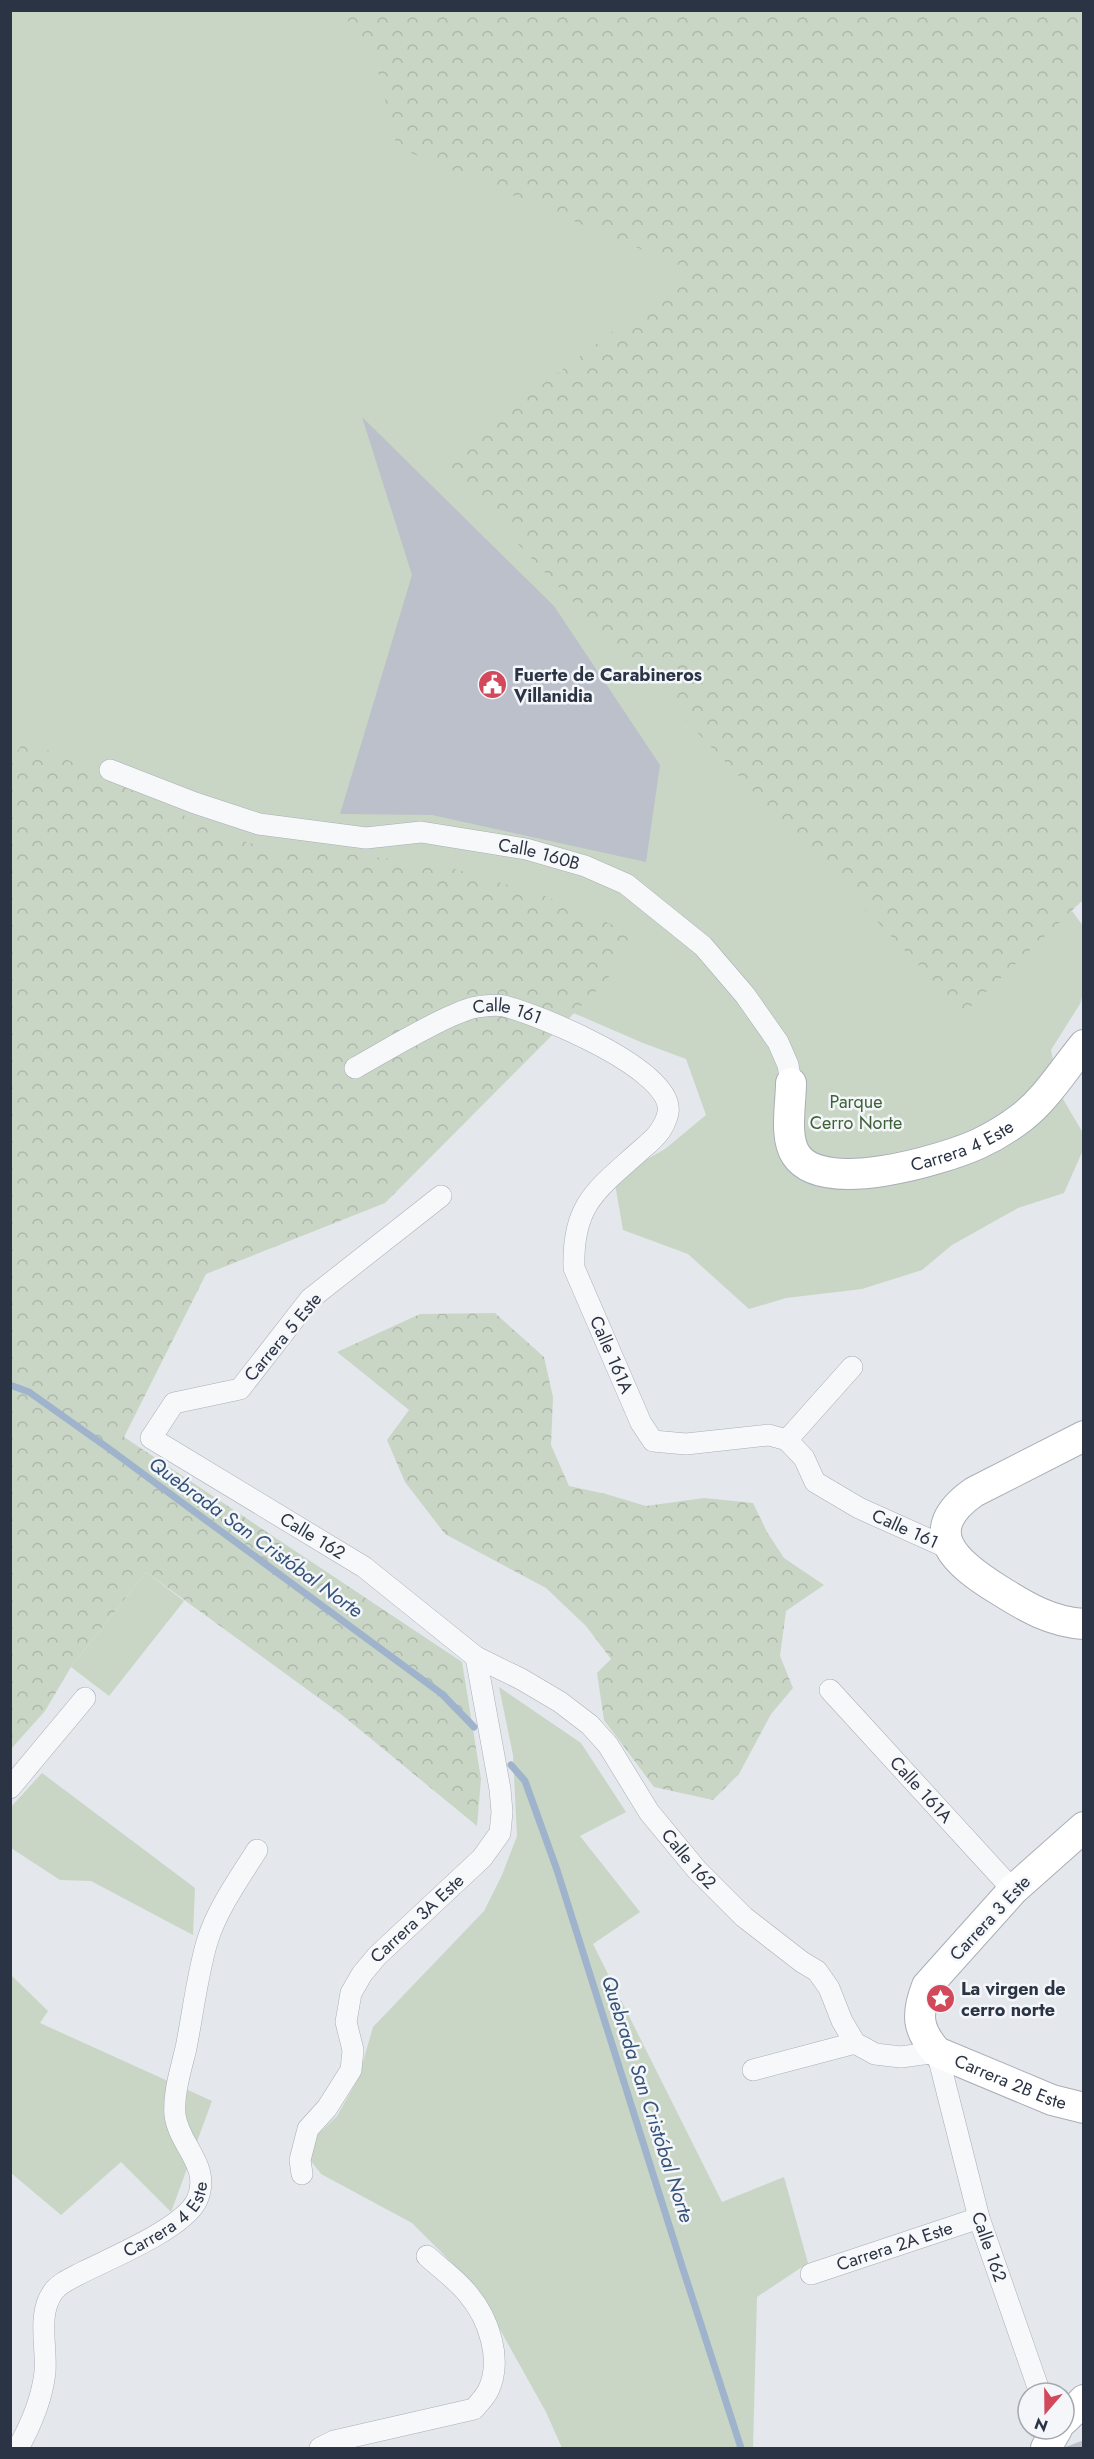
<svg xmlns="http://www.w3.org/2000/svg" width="1094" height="2459" viewBox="0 0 1094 2459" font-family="Jost,sans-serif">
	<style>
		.green { fill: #c9d6c5 }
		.forest { fill: url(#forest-crowns) }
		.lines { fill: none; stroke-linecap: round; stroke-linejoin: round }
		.stream { stroke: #9fb4cc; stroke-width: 7 }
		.building { fill: #bbc0ca }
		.street-casing { stroke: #a9aeb7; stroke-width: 22 }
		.secondary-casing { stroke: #a9aeb7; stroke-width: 32 }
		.street { stroke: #f7f8fa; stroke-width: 21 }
		.secondary { stroke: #fff; stroke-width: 30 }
		.labels { text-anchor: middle; stroke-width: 5; stroke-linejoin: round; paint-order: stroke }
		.poi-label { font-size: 18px; font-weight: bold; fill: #2b3445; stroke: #f4f6f9; text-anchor: start }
		.street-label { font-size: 18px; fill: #2b3445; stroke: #f4f6f9 }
		.park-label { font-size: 18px; fill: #3f6138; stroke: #f4f6f9 }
		.water-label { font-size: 20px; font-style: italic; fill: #34527a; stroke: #f4f6f9 }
	</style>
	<defs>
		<pattern id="forest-crowns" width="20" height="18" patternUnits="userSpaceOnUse" patternTransform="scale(1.5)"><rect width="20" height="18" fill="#c9d6c5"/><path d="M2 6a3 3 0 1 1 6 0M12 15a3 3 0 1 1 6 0" fill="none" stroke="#adb8ab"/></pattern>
	</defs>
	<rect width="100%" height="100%" fill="#e4e7ec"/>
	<path class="green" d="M 11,11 L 1083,11 L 1062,897 L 1083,926 L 1084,990 L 1080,1004 L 1051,1050 L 1060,1094 L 1083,1133 L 1083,1150 L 1064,1193 L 1018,1208 L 952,1245 L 922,1270 L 862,1289 L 786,1298 L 749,1309 L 688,1254 L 623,1230 L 614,1178 L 665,1149 L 706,1115 L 686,1059 L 643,1043 L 555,1005 L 11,1043 Z
		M 146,1572 L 184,1601 L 109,1696 L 71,1667 Z
		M 499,1687 L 581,1743 L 626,1812 L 580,1836 L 640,1912 L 593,1944 L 722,2202 L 784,2177 L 808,2263 L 757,2297 L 753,2448 L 562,2448 L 546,2412 L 484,2301 L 457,2268 L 412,2223 L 321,2174 L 311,2161 L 312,2140 L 337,2116 L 358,2079 L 373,2027 L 484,1911 L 502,1875 L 517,1836 L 513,1755 Z
		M 42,1773 L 195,1888 L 193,1935 L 91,1881 L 60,1880 L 11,1848 L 11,1807 Z
		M 10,1974 L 48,2011 L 40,2023 L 212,2101 L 171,2212 L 121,2162 L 61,2215 L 11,2173 Z"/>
	<path class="forest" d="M 342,11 L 1083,11 L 1083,900 L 964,1013 L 440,462 L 693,271 L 397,147 L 377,68 Z
		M 26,740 L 183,815 L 248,843 L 438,864 L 542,895 L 639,936 L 604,983 L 385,1203 L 206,1274 L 124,1437 L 462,1662 L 481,1779 L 477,1826 L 342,1715 L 146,1572 L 71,1667 L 45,1711 L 11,1749 L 11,759 Z
		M 495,1313 L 544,1357 L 553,1397 L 551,1445 L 569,1486 L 606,1494 L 646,1506 L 704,1498 L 753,1503 L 767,1532 L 784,1558 L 824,1585 L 786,1611 L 780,1656 L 793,1688 L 771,1714 L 739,1774 L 713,1800 L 654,1787 L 604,1720 L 597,1673 L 611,1659 L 586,1626 L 546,1588 L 445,1534 L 405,1482 L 387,1440 L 409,1410 L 337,1352 L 420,1314 Z"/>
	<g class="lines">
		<path class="stream" d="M 10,1385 L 29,1392 L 108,1448 L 442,1694 L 474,1727
			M 511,1765 L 525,1781 L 557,1870 L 682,2266 L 741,2448"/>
	</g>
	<path class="building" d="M 362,417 L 554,606 L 660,765 L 646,862 L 432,815 L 340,814 L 412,575 Z
		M 1084,2440 L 1084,2448 L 1063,2448 Z"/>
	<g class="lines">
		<defs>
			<g id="street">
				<path id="s1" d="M 110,770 L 195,803 L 259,824 L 366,838 L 421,832 L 526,849 L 585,866 L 626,884 L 703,946 L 745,995 L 778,1042 L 788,1065 L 791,1083"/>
				<path id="s2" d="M 355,1068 C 387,1050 418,1031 451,1016 C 459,1013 468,1008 477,1007 C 485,1006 496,1004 504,1006 C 537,1014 676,1070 668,1113 C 664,1130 654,1139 642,1149 C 598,1189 572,1203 574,1268 L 641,1423 L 653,1441 L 686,1444 L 769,1435 L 787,1440"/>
				<path id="s3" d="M 441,1196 L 310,1299 L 240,1389 L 174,1403 L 151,1438 L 364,1567 L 476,1657 L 521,1679 L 560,1702 L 590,1725 L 608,1745 L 649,1812 L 697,1870 L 744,1917 L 802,1962 L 817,1971 L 829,1988 L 842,2021 L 855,2043 L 875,2054 L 901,2057 L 937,2052 L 979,2218 L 1040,2393"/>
				<path id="s4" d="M 787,1440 L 804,1458 L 815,1482 L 859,1508 L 948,1548"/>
				<path d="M 787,1440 L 852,1367"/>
				<path id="s5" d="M 830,1690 L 1013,1890"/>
				<path d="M 10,1788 L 85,1698"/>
				<path d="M 753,2070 L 855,2043"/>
				<path id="s6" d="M 302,2174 L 300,2160 L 308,2129 L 327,2108 L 351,2070 L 353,2050 L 346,2022 L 351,1993 L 362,1974 L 377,1956 L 482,1858 L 500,1833 L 502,1812 L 500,1789 L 476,1657"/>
				<path id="s7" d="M 811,2274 L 979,2218"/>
				<path id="s8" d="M 18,2448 C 31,2425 42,2399 45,2372 C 47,2347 37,2314 53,2292 C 59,2283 74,2277 83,2272 C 111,2258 184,2228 197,2200 C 212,2166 179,2146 175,2115 C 173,2094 181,2069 186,2048 C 193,2013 197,1976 207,1942 C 217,1909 239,1879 257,1850"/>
				<path d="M 320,2448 L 334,2441 L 474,2409 C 478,2404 485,2397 488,2391 C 503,2360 489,2319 468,2294 C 457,2280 440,2268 427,2256"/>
			</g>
			<g id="secondary">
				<path id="s9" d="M 791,1083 C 791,1104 784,1137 796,1155 C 823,1196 942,1160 978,1144 C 993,1137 1008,1128 1021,1118 C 1046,1099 1064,1069 1084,1045"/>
				<path d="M 1084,1436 L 974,1492 C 917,1532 957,1564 999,1590 C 1026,1607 1051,1622 1084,1624"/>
				<path id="s10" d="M 1084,1827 L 1013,1890 L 927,1986 C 916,2014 917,2030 937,2052 L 1052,2100 L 1084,2108"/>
				<path d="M 1064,2420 L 1084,2400"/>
				<path d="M 1046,2448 L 1057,2429"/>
			</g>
		</defs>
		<use href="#street" class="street-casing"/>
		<use href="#secondary" class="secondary-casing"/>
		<use href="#street" class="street"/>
		<use href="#secondary" class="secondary"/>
	</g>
	<defs>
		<symbol id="civic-disc" viewBox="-11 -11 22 22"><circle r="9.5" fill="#d1495b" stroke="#f4f6f9"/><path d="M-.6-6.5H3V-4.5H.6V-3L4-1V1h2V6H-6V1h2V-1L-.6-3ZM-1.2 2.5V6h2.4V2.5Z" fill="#fff"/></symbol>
		<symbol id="sight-disc" viewBox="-11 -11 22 22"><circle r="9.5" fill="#d1495b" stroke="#f4f6f9"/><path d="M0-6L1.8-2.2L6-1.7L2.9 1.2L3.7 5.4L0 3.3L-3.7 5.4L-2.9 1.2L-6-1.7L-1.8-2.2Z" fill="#fff"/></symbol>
	</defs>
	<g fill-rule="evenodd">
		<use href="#civic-disc" x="476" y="668" width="33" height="33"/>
		<use href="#sight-disc" x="924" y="1982" width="33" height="33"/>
	</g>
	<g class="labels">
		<g class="poi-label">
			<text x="514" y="681">Fuerte de Carabineros<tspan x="514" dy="21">Villanidia</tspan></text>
			<text x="961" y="1995">La virgen de<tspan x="961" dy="21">cerro norte</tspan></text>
		</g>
		<g class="street-label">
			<text dy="6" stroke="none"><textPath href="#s1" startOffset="442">Calle 160B</textPath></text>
			<text dy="6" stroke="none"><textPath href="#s2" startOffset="168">Calle 161</textPath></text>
			<text dy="6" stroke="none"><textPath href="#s9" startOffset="249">Carrera 4 Este</textPath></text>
			<text transform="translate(283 1337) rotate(-50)" y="6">Carrera 5 Este</text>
			<text dy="6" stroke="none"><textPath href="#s2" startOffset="652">Calle 161A</textPath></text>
			<text dy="6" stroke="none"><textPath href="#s4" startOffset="153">Calle 161</textPath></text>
			<text dy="6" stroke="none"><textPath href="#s3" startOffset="579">Calle 162</textPath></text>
			<text dy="6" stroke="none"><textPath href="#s5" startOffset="135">Calle 161A</textPath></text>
			<text dy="6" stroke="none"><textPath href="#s3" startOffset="1083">Calle 162</textPath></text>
			<text transform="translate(990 1918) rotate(-47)" y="6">Carrera 3 Este</text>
			<text dy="6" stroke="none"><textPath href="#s6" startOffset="298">Carrera 3A Este</textPath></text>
			<text dy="6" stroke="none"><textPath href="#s10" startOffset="375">Carrera 2B Este</textPath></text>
			<text dy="6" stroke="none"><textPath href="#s8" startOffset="300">Carrera 4 Este</textPath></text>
			<text dy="6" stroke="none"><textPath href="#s7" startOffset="88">Carrera 2A Este</textPath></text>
			<text dy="6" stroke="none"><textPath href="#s3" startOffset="1623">Calle 162</textPath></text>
		</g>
		<g class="park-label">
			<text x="856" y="1108">Parque<tspan x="856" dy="21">Cerro Norte</tspan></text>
		</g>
		<g class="water-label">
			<text transform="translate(256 1537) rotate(36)" y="7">Quebrada San Cristóbal Norte</text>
			<text transform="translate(648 2099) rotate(72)" y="7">Quebrada San Cristóbal Norte</text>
		</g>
	</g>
	<rect width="1094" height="2459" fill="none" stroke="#2b3445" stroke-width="24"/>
	<g transform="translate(1046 2411) rotate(200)"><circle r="28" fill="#f4f6f9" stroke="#a4a8b1" stroke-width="1.5"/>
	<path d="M0-4.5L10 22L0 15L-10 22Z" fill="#d1495b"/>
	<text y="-9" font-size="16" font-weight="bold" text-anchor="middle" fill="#2b3445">N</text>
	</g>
</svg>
